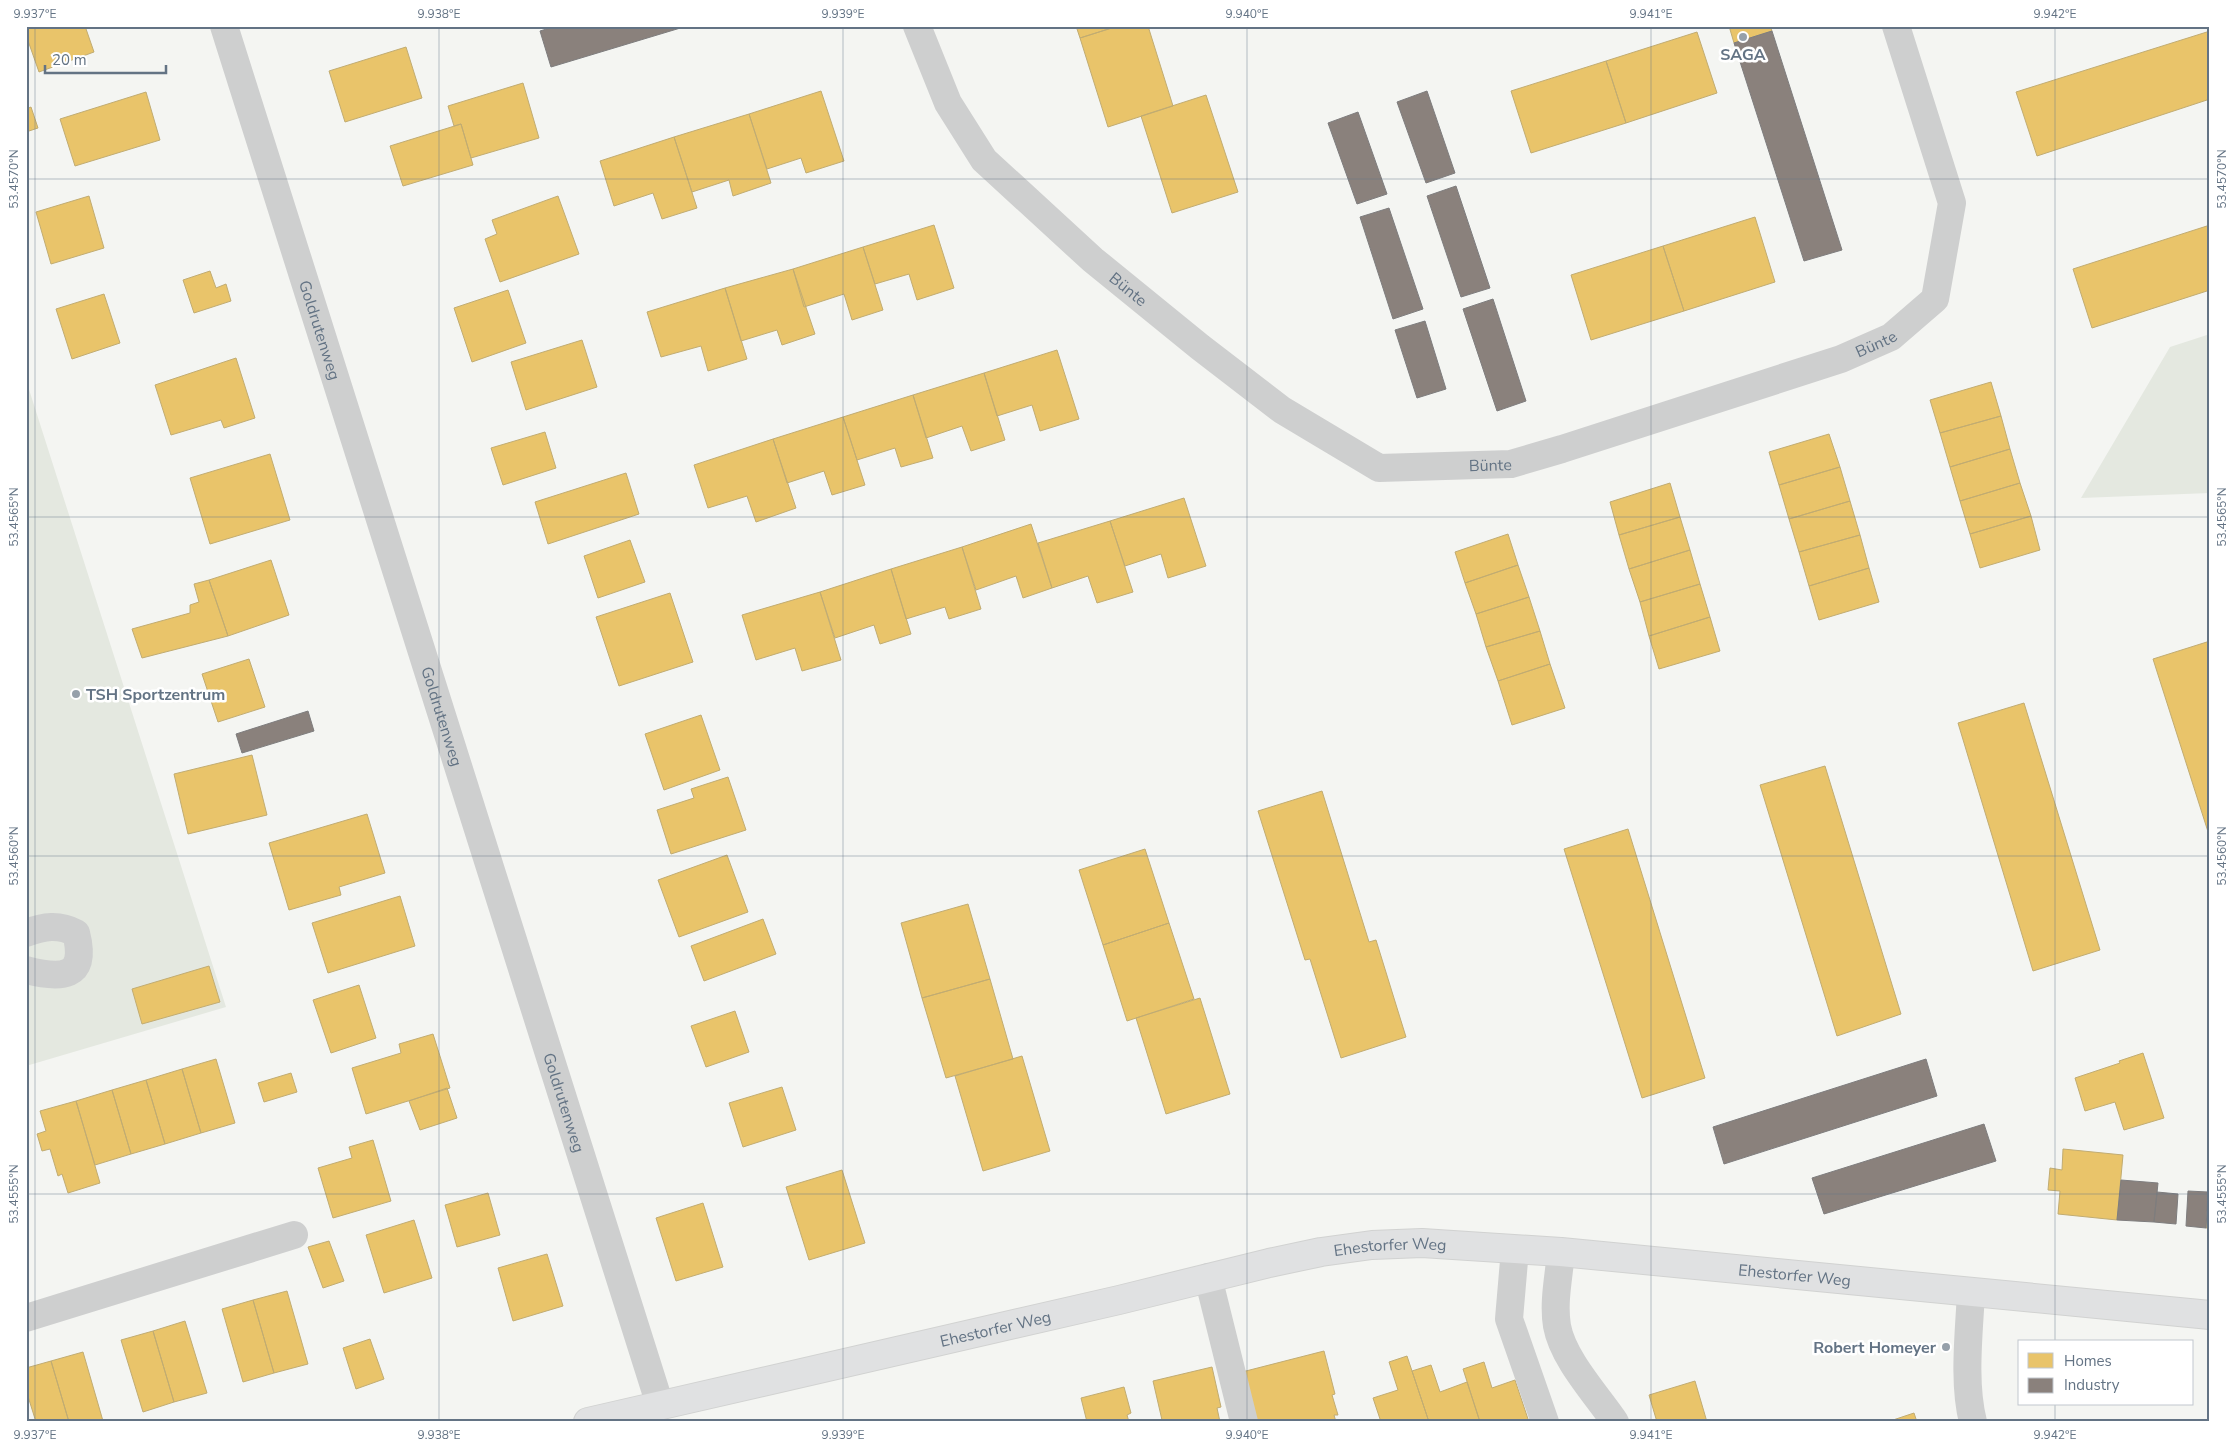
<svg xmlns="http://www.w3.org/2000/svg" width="2236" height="1448" viewBox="0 0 2236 1448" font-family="'Nunito Sans',sans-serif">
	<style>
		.green { fill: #e4e8e0 }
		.homes { fill: #e9c46a; stroke: #c1ac72 }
		.industry { fill: #8a817c; stroke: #7e7d7e }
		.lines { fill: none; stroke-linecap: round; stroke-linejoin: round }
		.major-casing { stroke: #d1d2d1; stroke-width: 30 }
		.minor { stroke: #cecfcf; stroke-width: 28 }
		.major { stroke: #e0e1e2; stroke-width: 28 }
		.ticks { fill: none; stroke: #637384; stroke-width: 1; stroke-opacity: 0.45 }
		.poi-dot { fill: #96a0aa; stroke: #fff; stroke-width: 2 }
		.labels { text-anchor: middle; stroke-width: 5; stroke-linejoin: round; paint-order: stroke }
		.poi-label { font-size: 16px; font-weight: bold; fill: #637384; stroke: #fff }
		.street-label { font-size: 16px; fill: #637384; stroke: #fff }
		.neatline { fill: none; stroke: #637384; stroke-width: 2 }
		.ticks-label { font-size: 12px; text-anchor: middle; fill: #637384 }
	</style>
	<rect width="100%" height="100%" fill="#f4f5f2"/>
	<path class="green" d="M 2210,334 L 2210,493 L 2081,498 L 2170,347 Z
		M 26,380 L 226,1007 L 26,1066 Z"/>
	<path class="homes" d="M 26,26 L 85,26 L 94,52 L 39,72 L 26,35 Z
		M 1076,26 L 1118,26 L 1080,38 Z
		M 1118,26 L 1148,26 L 1173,106 L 1108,127 L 1080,38 Z
		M 1729,26 L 1770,26 L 1772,31 L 1734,43 Z
		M 2210,31 L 2210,99 L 2037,156 L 2016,92 Z
		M 1697,32 L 1717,93 L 1626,123 L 1606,61 Z
		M 406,47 L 422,98 L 345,122 L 329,71 Z
		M 1606,61 L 1626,123 L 1531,153 L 1511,91 Z
		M 523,83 L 539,138 L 471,158 L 461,124 L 454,126 L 448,106 Z
		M 821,91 L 844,161 L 806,173 L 801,158 L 767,169 L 749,114 Z
		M 146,92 L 160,140 L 75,166 L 60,119 Z
		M 1206,95 L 1238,192 L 1172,213 L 1141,116 Z
		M 31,107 L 38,128 L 26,132 L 26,109 Z
		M 749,114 L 771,183 L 733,196 L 729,180 L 692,192 L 674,137 Z
		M 461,124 L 473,165 L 403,186 L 390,146 Z
		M 674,137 L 697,208 L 662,219 L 653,193 L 614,206 L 600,161 Z
		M 89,196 L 104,248 L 51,264 L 36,212 Z
		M 558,196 L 579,254 L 500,282 L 485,239 L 497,234 L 492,220 Z
		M 1755,217 L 1775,282 L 1684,311 L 1663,246 Z
		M 934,225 L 954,288 L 917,300 L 909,274 L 875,284 L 863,247 Z
		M 2210,225 L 2210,290 L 2092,328 L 2073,269 Z
		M 1663,246 L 1684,311 L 1591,340 L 1571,275 Z
		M 863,247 L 883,310 L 852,320 L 844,294 L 804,307 L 793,269 Z
		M 793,269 L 815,334 L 782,345 L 777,330 L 741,341 L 725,288 Z
		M 210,271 L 216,288 L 226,284 L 231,301 L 194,313 L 183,280 Z
		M 725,288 L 747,359 L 708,371 L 701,346 L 661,357 L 647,312 Z
		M 508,290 L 526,343 L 472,362 L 454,308 Z
		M 104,294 L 120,343 L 72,359 L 56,309 Z
		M 582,340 L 597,387 L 526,410 L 511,362 Z
		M 1057,350 L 1079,419 L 1040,431 L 1032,405 L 997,416 L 984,373 Z
		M 236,358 L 255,418 L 224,428 L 221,420 L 171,435 L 155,385 Z
		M 984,373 L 1005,440 L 971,451 L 962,426 L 926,438 L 913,395 Z
		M 1991,382 L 2001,416 L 1940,433 L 1930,400 Z
		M 913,395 L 933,458 L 901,467 L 895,448 L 857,460 L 843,417 Z
		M 2001,416 L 2010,449 L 1950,467 L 1940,433 Z
		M 843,417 L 865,485 L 832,495 L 824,471 L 787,483 L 773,439 Z
		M 545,432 L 556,468 L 503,485 L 491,448 Z
		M 1829,434 L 1840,467 L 1779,485 L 1769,452 Z
		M 773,439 L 796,508 L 756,522 L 747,496 L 708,508 L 694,465 Z
		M 2010,449 L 2020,483 L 1960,501 L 1950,467 Z
		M 270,454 L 290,520 L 210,544 L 190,478 Z
		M 1840,467 L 1850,501 L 1789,519 L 1779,485 Z
		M 626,473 L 639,514 L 548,544 L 535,502 Z
		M 1670,483 L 1680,517 L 1619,535 L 1610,502 Z
		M 2020,483 L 2031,516 L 1970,534 L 1960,501 Z
		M 1184,498 L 1206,566 L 1168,578 L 1161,554 L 1125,566 L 1110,521 Z
		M 1850,501 L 1860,535 L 1799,552 L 1789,519 Z
		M 2031,516 L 2040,550 L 1980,568 L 1970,534 Z
		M 1680,517 L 1690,550 L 1629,569 L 1619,535 Z
		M 1110,521 L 1133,592 L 1097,603 L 1088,576 L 1052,588 L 1038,543 Z
		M 1031,524 L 1052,588 L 1023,598 L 1016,576 L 976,590 L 962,547 Z
		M 1508,534 L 1518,565 L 1465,583 L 1455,552 Z
		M 1860,535 L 1869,568 L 1809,586 L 1799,552 Z
		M 630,540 L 645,582 L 598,598 L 584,556 Z
		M 962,547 L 981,609 L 949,619 L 945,607 L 906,619 L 891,569 Z
		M 1690,550 L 1700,584 L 1640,602 L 1629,569 Z
		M 271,560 L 289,615 L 228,636 L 209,580 Z
		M 1518,565 L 1529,597 L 1476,614 L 1465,583 Z
		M 1869,568 L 1879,602 L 1819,620 L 1809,586 Z
		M 891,569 L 911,634 L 880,644 L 874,625 L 835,638 L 820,592 Z
		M 209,580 L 228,636 L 142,658 L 132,629 L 190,613 L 190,605 L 199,602 L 194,584 Z
		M 1700,584 L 1710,617 L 1649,636 L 1640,602 Z
		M 820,592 L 841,660 L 802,671 L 795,648 L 756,660 L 742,615 Z
		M 670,593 L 693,662 L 619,686 L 596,617 Z
		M 1529,597 L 1540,631 L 1486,647 L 1476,614 Z
		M 1710,617 L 1720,651 L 1659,669 L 1649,636 Z
		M 1540,631 L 1550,664 L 1498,681 L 1486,647 Z
		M 2210,641 L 2210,838 L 2153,659 Z
		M 249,659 L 265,707 L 218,722 L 202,674 Z
		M 1550,664 L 1565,708 L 1512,725 L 1498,681 Z
		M 2024,703 L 2100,950 L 2033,971 L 1958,723 Z
		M 701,715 L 720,770 L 664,790 L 645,734 Z
		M 252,755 L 267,815 L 188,834 L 174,774 Z
		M 1825,766 L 1901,1014 L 1837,1036 L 1760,785 Z
		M 728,777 L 746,830 L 671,854 L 657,810 L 694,798 L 691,789 Z
		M 1322,791 L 1369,942 L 1376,940 L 1406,1037 L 1341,1058 L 1310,959 L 1305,960 L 1258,811 Z
		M 367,814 L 385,873 L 339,887 L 341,895 L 289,910 L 269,843 Z
		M 1628,829 L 1705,1078 L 1642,1098 L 1564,849 Z
		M 1145,849 L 1169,923 L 1103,945 L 1079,870 Z
		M 727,855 L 748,912 L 679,937 L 658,880 Z
		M 400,896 L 415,946 L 328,973 L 312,923 Z
		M 968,904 L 990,979 L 922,998 L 901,923 Z
		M 763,919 L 776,954 L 704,981 L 691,946 Z
		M 1169,923 L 1194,999 L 1127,1021 L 1103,945 Z
		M 209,966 L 220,1002 L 142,1024 L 132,989 Z
		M 990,979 L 1013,1059 L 946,1078 L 922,998 Z
		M 359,985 L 376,1038 L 331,1053 L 313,1000 Z
		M 1200,998 L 1230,1094 L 1166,1114 L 1136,1018 Z
		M 735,1011 L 749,1052 L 706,1067 L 691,1026 Z
		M 433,1034 L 450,1088 L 366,1114 L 352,1068 L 401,1053 L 399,1044 Z
		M 2143,1053 L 2164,1118 L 2124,1130 L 2115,1102 L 2085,1111 L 2075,1078 L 2120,1063 L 2119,1061 Z
		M 1022,1056 L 1050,1151 L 983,1171 L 955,1076 Z
		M 216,1059 L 235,1123 L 201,1133 L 182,1069 Z
		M 182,1069 L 201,1133 L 165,1144 L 146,1080 Z
		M 291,1073 L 297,1092 L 264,1102 L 258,1083 Z
		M 146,1080 L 165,1144 L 131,1154 L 112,1090 Z
		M 782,1087 L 796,1130 L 743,1147 L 729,1103 Z
		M 447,1088 L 457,1118 L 420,1130 L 409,1101 Z
		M 112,1090 L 131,1154 L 95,1165 L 76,1101 Z
		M 76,1101 L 100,1183 L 68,1193 L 62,1174 L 58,1176 L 50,1149 L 42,1151 L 37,1134 L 46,1131 L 40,1111 Z
		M 373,1140 L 391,1201 L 333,1218 L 318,1168 L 352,1158 L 349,1147 Z
		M 2063,1149 L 2123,1155 L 2117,1220 L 2058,1214 L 2060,1191 L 2048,1190 L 2050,1168 L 2062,1170 Z
		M 842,1170 L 865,1243 L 809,1260 L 786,1187 Z
		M 2210,1170 L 2210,1228 L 2206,1228 Z
		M 488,1193 L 500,1235 L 457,1247 L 445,1205 Z
		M 703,1203 L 723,1267 L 676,1281 L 656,1218 Z
		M 414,1220 L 432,1278 L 384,1293 L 366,1235 Z
		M 329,1241 L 344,1281 L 323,1288 L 308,1247 Z
		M 547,1254 L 563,1306 L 513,1321 L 498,1268 Z
		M 287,1291 L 308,1364 L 274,1373 L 253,1300 Z
		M 253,1300 L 274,1373 L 243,1382 L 222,1309 Z
		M 185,1321 L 207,1393 L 174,1402 L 153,1331 Z
		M 153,1331 L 174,1402 L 143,1412 L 121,1340 Z
		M 370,1339 L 384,1379 L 356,1389 L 343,1348 Z
		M 1324,1351 L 1335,1394 L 1332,1395 L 1338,1415 L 1334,1415 L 1336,1422 L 1255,1422 L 1242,1372 Z
		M 83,1352 L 103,1421 L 102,1422 L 69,1422 L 51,1361 Z
		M 1407,1356 L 1429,1422 L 1381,1422 L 1373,1398 L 1398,1390 L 1389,1362 Z
		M 51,1361 L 69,1422 L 36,1422 L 26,1390 L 26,1368 Z
		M 1484,1362 L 1492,1388 L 1515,1380 L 1529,1422 L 1480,1422 L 1463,1369 Z
		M 1431,1365 L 1440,1392 L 1467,1382 L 1480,1422 L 1429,1422 L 1412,1371 Z
		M 1212,1367 L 1221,1407 L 1217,1408 L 1220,1422 L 1162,1420 L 1153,1381 Z
		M 1695,1381 L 1707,1422 L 1657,1422 L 1649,1395 Z
		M 1124,1387 L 1131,1413 L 1127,1415 L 1129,1422 L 1087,1422 L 1081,1398 Z
		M 1914,1413 L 1917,1422 L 1887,1422 Z"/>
	<path class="industry" d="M 556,26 L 687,26 L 551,67 L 540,31 Z
		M 1772,31 L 1842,250 L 1804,261 L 1734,43 Z
		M 1427,91 L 1455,173 L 1426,183 L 1397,102 Z
		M 1358,112 L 1387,194 L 1357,204 L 1328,123 Z
		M 1456,186 L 1490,288 L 1461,297 L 1427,196 Z
		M 1389,208 L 1423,309 L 1393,319 L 1360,217 Z
		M 1493,299 L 1526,401 L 1497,411 L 1463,309 Z
		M 1425,321 L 1446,389 L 1417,398 L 1395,330 Z
		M 308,711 L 314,731 L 242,753 L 236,734 Z
		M 1926,1059 L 1937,1096 L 1724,1164 L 1713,1127 Z
		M 1984,1124 L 1996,1161 L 1824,1214 L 1812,1178 Z
		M 2121,1180 L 2158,1183 L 2154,1222 L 2117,1220 Z
		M 2188,1191 L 2208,1192 L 2206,1228 L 2186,1226 Z
		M 2157,1192 L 2178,1194 L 2176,1224 L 2154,1222 Z"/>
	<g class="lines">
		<defs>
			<g id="major">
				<path id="s3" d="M 588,1422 L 1119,1300 L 1269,1263 L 1321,1252 L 1372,1245 L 1422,1243 L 1561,1252 L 2210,1315"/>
			</g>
		</defs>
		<use href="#major" class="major-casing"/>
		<g class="minor">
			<path id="s1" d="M 224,26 L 660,1405"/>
			<path id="s2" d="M 917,26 L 948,103 L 984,160 L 1093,260 L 1200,347 L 1282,410 L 1379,468 L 1511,464 L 1562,449 L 1841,359 L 1891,337 L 1935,299 L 1952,203 L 1896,26"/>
			<path d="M 26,933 C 44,926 59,924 76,933 C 88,979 61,979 26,970"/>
			<path d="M 1515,1249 L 1509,1319 L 1545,1422"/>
			<path d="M 1561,1252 C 1559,1276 1553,1302 1557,1326 C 1563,1359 1596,1394 1615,1422"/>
			<path d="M 1208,1277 L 1244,1422"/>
			<path d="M 1971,1293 C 1969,1333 1963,1383 1973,1422"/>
			<path d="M 26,1318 L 294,1235"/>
		</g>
		<use href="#major" class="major"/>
	</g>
	<path class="ticks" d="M 35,26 L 35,1422M 439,26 L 439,1422M 843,26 L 843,1422M 1247,26 L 1247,1422M 1651,26 L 1651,1422M 2055,26 L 2055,1342M 26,179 L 2210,179M 26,517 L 2210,517M 26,856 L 2210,856M 26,1194 L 2210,1194M 2055,1404 L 2055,1422"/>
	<g class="poi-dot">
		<circle cx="1743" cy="37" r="5"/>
		<circle cx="76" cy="694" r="5"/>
		<circle cx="1946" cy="1347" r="5"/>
	</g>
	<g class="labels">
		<g class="poi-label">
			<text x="1743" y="60">SAGA</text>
			<text x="86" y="700" text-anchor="start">TSH Sportzentrum</text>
			<text x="1936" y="1353" text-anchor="end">Robert Homeyer</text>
		</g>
		<g class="street-label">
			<text dy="6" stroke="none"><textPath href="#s2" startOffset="344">Bünte</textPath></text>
			<text dy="6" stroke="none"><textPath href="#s1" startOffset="319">Goldrutenweg</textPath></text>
			<text dy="6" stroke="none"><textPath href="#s2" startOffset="1169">Bünte</textPath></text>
			<text dy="6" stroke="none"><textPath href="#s2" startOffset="764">Bünte</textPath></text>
			<text dy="6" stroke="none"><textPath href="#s1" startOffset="724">Goldrutenweg</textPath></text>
			<text dy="6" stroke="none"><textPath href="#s1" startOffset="1129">Goldrutenweg</textPath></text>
			<text dy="6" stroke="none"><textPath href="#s3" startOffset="822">Ehestorfer Weg</textPath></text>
			<text dy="6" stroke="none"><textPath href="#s3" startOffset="1228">Ehestorfer Weg</textPath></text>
			<text dy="6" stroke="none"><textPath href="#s3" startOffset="418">Ehestorfer Weg</textPath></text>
		</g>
	</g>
	<rect width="2236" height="1448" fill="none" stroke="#ffffff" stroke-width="55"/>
	<rect x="2018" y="1340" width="175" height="65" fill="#ffffff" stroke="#c1c7ce"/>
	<rect x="2028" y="1353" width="25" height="15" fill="#e9c46a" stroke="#c1c7ce"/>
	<text x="2064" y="1366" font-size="15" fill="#637384">Homes</text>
	<rect x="2028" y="1378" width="25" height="15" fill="#8a817c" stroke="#c1c7ce"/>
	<text x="2064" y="1390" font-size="15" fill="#637384">Industry</text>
	<path d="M45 65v8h121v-8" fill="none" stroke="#637384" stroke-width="2.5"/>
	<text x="52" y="65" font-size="15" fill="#637384" stroke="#ffffff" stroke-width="4" paint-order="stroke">20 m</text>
	<rect x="28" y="28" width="2180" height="1392" class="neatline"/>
	<g class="ticks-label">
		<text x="35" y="18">9.937°E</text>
		<text x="439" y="18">9.938°E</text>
		<text x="843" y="18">9.939°E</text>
		<text x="1247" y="18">9.940°E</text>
		<text x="1651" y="18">9.941°E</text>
		<text x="2055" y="18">9.942°E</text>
		<text transform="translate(14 179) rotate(-90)" y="4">53.4570°N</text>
		<text transform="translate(2222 179) rotate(-90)" y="4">53.4570°N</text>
		<text transform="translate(14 517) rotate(-90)" y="4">53.4565°N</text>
		<text transform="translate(2222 517) rotate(-90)" y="4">53.4565°N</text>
		<text transform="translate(14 856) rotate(-90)" y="4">53.4560°N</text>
		<text transform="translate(2222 856) rotate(-90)" y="4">53.4560°N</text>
		<text transform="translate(14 1194) rotate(-90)" y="4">53.4555°N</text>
		<text transform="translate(2222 1194) rotate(-90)" y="4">53.4555°N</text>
		<text x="35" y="1439">9.937°E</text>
		<text x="439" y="1439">9.938°E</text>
		<text x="843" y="1439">9.939°E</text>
		<text x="1247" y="1439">9.940°E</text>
		<text x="1651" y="1439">9.941°E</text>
		<text x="2055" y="1439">9.942°E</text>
	</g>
</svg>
